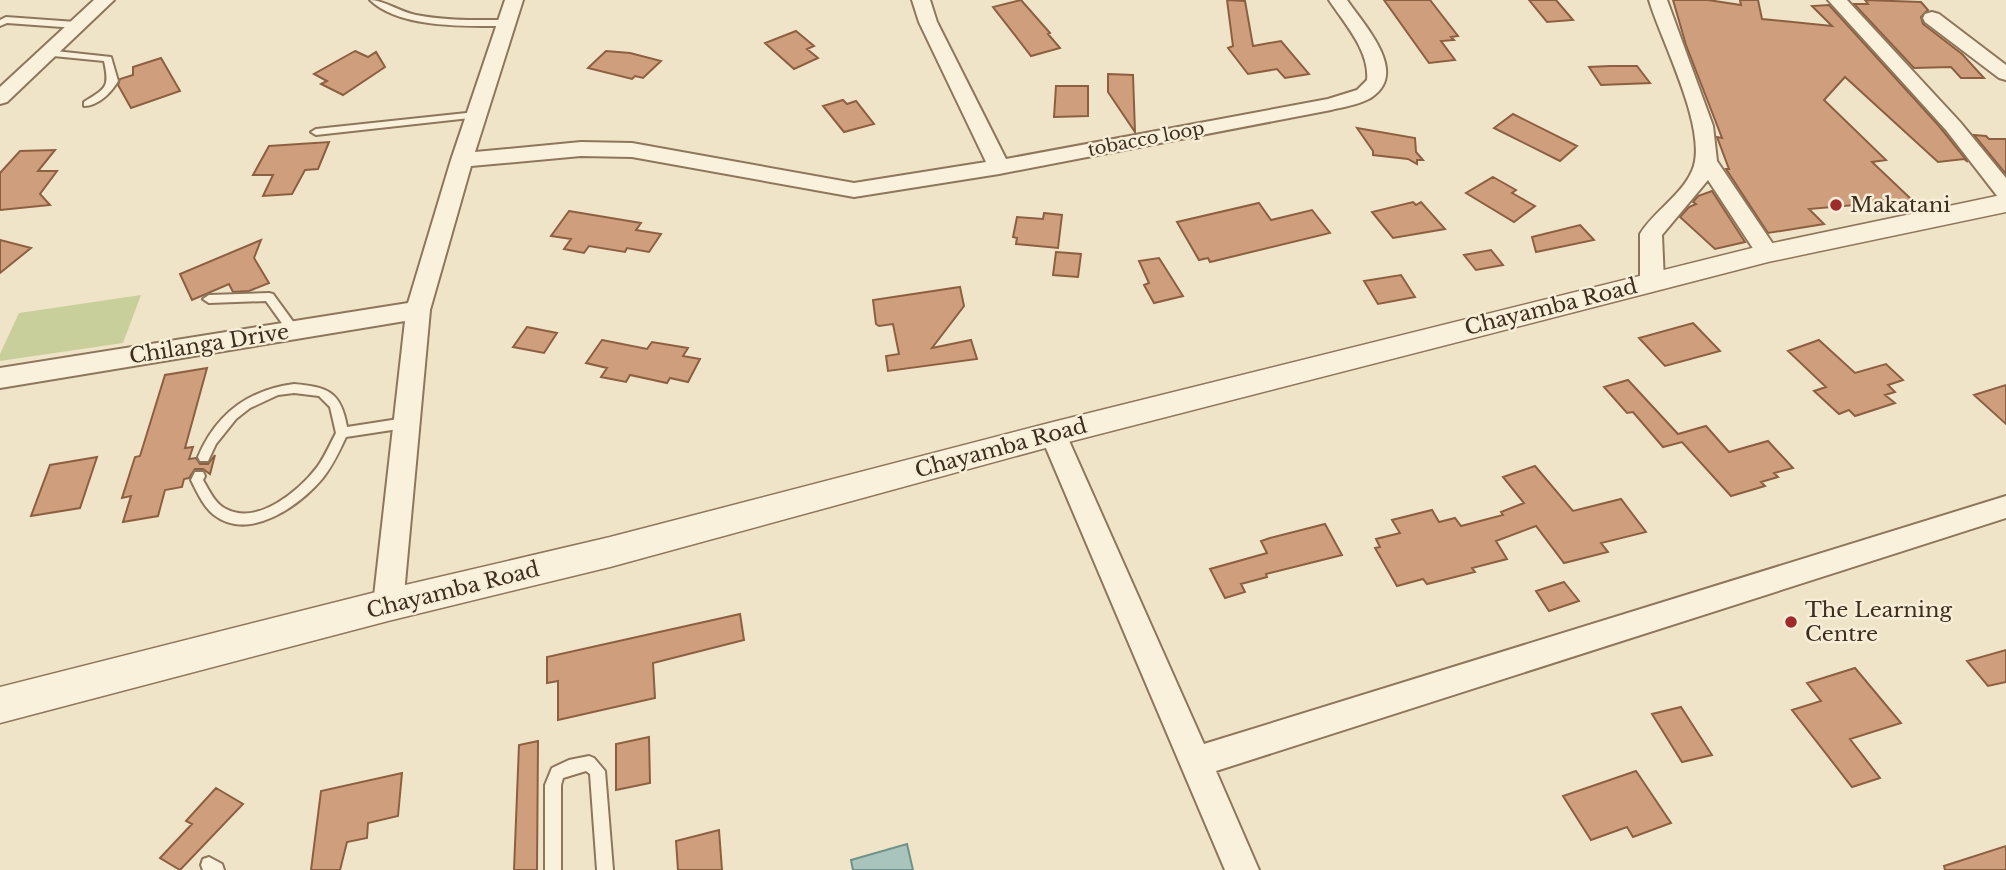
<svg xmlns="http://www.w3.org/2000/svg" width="2006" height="870" viewBox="0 0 2006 870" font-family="'Libre Baskerville',serif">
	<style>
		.green { fill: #c9cf9b }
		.water { fill: #a9c4bc; stroke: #6f938a; stroke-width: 2 }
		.building { fill: #cf9f7d; stroke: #8d5f41; stroke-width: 2 }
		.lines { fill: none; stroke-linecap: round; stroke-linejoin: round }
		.service-casing { stroke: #8d765c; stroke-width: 4 }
		.minor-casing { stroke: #8d765c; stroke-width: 4 }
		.tertiary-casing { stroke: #8d765c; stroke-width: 3 }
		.service { fill: #faf1dc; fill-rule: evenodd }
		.minor { fill: #faf1dc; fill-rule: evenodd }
		.tertiary { fill: #faf1dc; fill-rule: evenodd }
		.poi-dot { fill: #9e2a2b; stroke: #f7eed8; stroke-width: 2.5 }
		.labels { text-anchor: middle; stroke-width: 5; stroke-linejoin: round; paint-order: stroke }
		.far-street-label { font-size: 18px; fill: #3d2e20; stroke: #f7eed8 }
		.poi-label { font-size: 21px; fill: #3d2e20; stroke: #f7eed8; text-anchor: start }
		.street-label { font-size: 21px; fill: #3d2e20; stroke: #f7eed8 }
	</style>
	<rect width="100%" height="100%" fill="#f0e4c8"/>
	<path class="green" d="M 141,295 L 123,343 L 0,361 L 0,354 L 19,313 Z"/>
	<path class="water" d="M 907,844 L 913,870 L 853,870 L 851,860 Z"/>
	<path class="building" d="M 1021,0 L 1050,33 L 1048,34 L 1060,48 L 1031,56 L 993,7 Z
		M 1227,0 L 1245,1 L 1253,46 L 1281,41 L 1309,74 L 1285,78 L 1277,69 L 1248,74 L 1228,48 L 1233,46 Z
		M 1384,0 L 1430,0 L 1458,36 L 1451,37 L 1454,40 L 1441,41 L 1455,60 L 1429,63 Z
		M 1529,0 L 1556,0 L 1573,20 L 1547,22 Z
		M 1673,0 L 1708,0 L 1741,5 L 1740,0 L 1758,0 L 1762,19 L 1832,26 L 1812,6 L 1829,5 L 1939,126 L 1968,162 L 1964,159 L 1938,162 L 1845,77 L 1824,100 L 1886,160 L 1872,162 L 1912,200 L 1809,209 L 1824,224 L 1768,233 L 1726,169 L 1729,169 L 1717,137 L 1722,138 L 1686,45 Z
		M 1865,0 L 1921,2 L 1928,10 L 1921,17 L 1923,24 L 1962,54 L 1984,78 L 1961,78 L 1951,67 L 1914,68 L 1854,4 L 1868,4 Z
		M 796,31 L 814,46 L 807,49 L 818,58 L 794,69 L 765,43 Z
		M 355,51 L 368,57 L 376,52 L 385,67 L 343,95 L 321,84 L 327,81 L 314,74 Z
		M 606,51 L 630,53 L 661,61 L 643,78 L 635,76 L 632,79 L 588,68 Z
		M 161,58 L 180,91 L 131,108 L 118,85 L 120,79 L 133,75 L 133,67 Z
		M 1610,66 L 1637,66 L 1650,83 L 1601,85 L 1589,67 Z
		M 1108,74 L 1133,75 L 1135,132 L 1108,92 Z
		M 1056,86 L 1088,86 L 1088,116 L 1054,117 Z
		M 843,100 L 847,104 L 856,101 L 874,124 L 844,132 L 823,106 Z
		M 1513,114 L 1577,146 L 1560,161 L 1494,128 Z
		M 1357,128 L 1415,138 L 1416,152 L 1423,160 L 1417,160 L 1417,164 L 1408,159 L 1373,155 L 1373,151 Z
		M 1974,135 L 1986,136 L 1989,139 L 2006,139 L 2006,174 Z
		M 329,142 L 318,169 L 305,170 L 292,194 L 263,196 L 273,175 L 253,175 L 269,146 Z
		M 55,150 L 38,171 L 57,171 L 40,194 L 50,205 L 0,210 L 0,173 L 20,151 Z
		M 1493,177 L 1516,190 L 1512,193 L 1535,206 L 1514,222 L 1466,193 Z
		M 1712,191 L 1745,242 L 1715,249 L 1680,217 L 1689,207 L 1696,204 L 1693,202 L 1698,196 Z
		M 1413,202 L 1416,205 L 1421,202 L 1445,229 L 1393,238 L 1372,212 Z
		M 1259,203 L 1271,220 L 1312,210 L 1330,233 L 1210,262 L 1208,258 L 1199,260 L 1177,222 Z
		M 569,211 L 641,223 L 636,230 L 661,234 L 649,252 L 627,248 L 625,252 L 589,246 L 584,253 L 564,249 L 571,239 L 551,236 Z
		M 1044,213 L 1062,215 L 1058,248 L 1016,244 L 1017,238 L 1013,237 L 1017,217 L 1043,219 Z
		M 1580,225 L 1594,240 L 1536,252 L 1532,237 Z
		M 0,240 L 31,248 L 0,273 Z
		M 261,240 L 254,258 L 269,283 L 249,291 L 233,292 L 229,284 L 192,300 L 180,274 Z
		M 1491,250 L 1503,265 L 1476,270 L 1464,255 Z
		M 1056,252 L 1081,254 L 1078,277 L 1053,275 Z
		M 1159,258 L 1183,296 L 1154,303 L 1144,285 L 1149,283 L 1139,261 Z
		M 1401,275 L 1415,297 L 1378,304 L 1364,281 Z
		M 960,287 L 964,306 L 932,348 L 971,340 L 977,359 L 888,371 L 886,356 L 899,354 L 893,324 L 879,326 L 876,324 L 873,300 Z
		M 1693,323 L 1720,351 L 1665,366 L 1639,338 Z
		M 527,327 L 557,333 L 544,353 L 513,347 Z
		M 602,340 L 647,349 L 652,342 L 688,348 L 683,356 L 700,359 L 688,382 L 670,378 L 667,383 L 630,375 L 626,382 L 601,377 L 607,368 L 586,363 Z
		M 1819,340 L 1855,373 L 1886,364 L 1903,380 L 1888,385 L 1895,392 L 1885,395 L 1895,403 L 1855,416 L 1849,410 L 1839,414 L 1814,391 L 1826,387 L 1788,351 Z
		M 207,368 L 185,448 L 193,447 L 189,459 L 196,458 L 200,464 L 208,464 L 215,455 L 210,474 L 203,469 L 195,469 L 189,478 L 184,479 L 182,487 L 165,490 L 158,516 L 123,522 L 131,496 L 122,498 L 135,457 L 140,456 L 165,375 Z
		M 1628,380 L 1678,434 L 1706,426 L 1729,452 L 1768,441 L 1793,468 L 1774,473 L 1778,477 L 1761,482 L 1765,486 L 1731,496 L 1682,442 L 1663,447 L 1633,412 L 1627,413 L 1604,387 Z
		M 2006,385 L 2006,424 L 1974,395 Z
		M 97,457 L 80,508 L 31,516 L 50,465 Z
		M 1535,466 L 1573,511 L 1621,499 L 1646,532 L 1601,543 L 1608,552 L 1564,563 L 1536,526 L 1496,541 L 1507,559 L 1472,568 L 1475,572 L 1427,584 L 1423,579 L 1397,586 L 1375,548 L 1380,547 L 1376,539 L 1400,533 L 1392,520 L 1432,510 L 1439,522 L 1455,518 L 1461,526 L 1503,515 L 1501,512 L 1524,503 L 1503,477 Z
		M 1325,524 L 1342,555 L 1266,574 L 1267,577 L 1241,584 L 1245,592 L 1225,598 L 1210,569 L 1267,553 L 1261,541 L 1270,538 Z
		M 1564,582 L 1579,601 L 1549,611 L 1536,591 Z
		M 740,614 L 744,640 L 653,663 L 655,698 L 558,720 L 558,681 L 547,683 L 547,657 Z
		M 2006,650 L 2006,682 L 1988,686 L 1967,661 Z
		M 1855,668 L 1901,723 L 1850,739 L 1880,778 L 1852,787 L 1792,710 L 1821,701 L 1807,683 Z
		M 1681,707 L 1712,755 L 1682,762 L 1652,714 Z
		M 649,737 L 650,783 L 616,790 L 616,744 Z
		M 538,741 L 537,870 L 514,870 L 519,745 Z
		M 1636,771 L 1671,823 L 1633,837 L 1627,827 L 1591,840 L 1563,796 Z
		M 402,773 L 398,816 L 368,823 L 367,838 L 347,842 L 340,870 L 311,870 L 321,791 Z
		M 216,788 L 243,804 L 180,870 L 160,858 L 192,824 L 186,821 Z
		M 719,830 L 722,870 L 678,870 L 676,841 Z
		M 2006,846 L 2006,870 L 1945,870 L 1944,866 Z"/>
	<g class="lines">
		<defs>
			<path id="service" d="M 370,0 C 384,0 400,12 416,15 C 446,21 477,20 508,20 L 512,23 L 508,26 C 468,26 400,29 370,0 Z
				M 6,17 L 76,22 L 80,25 L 76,28 L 7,23 L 0,26 L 0,20 Z
				M 46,50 L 111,57 L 118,81 C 111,93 98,106 84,106 L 84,102 C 106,88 110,88 104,61 L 43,55 L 43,51 Z
				M 476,112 L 479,113 L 479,117 L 316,135 L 311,132 L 316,129 Z
				M 269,293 L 273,294 L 297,327 L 299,330 L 297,333 L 289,333 L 266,301 L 209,303 L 203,299 L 209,295 Z
				M 294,384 C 327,387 341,391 347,427 L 405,418 L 409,420 L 411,423 L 409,426 L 405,428 L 346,437 C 339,452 332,467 322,479 C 299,506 249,542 214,515 C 204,507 198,494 193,484 L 191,480 L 195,472 L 203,472 L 205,476 L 203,480 C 209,490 215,504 226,509 C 258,526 300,490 318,466 C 325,456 330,444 336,433 L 330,407 L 319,396 L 294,393 L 278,395 L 250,408 L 236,419 L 216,444 L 208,461 L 200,461 L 198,457 C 216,414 248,390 294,384 Z
				M 589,756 L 594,758 L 605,771 L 613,870 L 597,870 L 590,774 L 586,771 L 563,778 L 561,785 L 561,870 L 545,870 L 545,785 L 552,768 L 569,760 Z
				M 209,857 L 222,864 L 224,870 L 203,870 L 201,865 L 203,859 Z"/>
			<path id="minor" d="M 94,0 L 114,0 L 7,102 L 0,104 L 0,87 Z
				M 505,0 L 523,0 L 475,152 L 581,142 L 632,143 L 854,183 L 986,162 L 919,22 L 912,0 L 930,0 L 937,22 L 1006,159 L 1328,99 L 1357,90 L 1367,80 C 1370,51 1344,23 1329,0 L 1347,0 C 1364,25 1409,72 1372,97 C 1362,104 1343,107 1331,110 L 999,174 L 854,197 L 632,157 L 581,156 L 471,166 L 430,310 L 403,605 L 398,614 L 388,618 L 378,614 L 373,605 L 405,321 L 0,388 L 0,368 L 408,303 L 451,160 Z
				M 1649,0 L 1667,0 L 1713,126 L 1717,161 L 1779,253 L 1776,259 L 1768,261 L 1760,259 L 1708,180 L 1662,235 L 1664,282 L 1660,288 L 1652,290 L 1644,288 L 1640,282 L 1640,234 C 1654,211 1681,196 1692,171 C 1710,133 1661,41 1649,0 Z
				M 1828,0 L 1847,0 L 1960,122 L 2006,178 L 2006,199 L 1998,197 L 1946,130 Z
				M 1932,12 L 1939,14 L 2006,65 L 2006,80 L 1999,78 L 1925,22 L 1923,18 L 1925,14 Z
				M 1053,424 L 1062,427 L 1066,434 L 1204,744 L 2006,496 L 2006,518 L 1216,771 L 1259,870 L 1225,870 L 1040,434 L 1044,427 Z"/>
			<path id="tertiary" d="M 2006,194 L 2006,212 L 1768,262 L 1652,292 L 1053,446 L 610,567 L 388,621 L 0,723 L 0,687 L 388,589 L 610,537 L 1053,422 L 1768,244 Z"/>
		</defs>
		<use href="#service" class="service-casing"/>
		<use href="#minor" class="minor-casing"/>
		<use href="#tertiary" class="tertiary-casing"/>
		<use href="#service" class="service"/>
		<use href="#minor" class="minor"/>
		<use href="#tertiary" class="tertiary"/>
	</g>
	<g class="poi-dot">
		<circle cx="1836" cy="205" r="7"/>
		<circle cx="1791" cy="622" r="7"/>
	</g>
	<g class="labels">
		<g class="far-street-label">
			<text transform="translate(1146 139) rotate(-11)" y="6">tobacco loop</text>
		</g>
		<g class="poi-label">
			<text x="1850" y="212">Makatani</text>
			<text x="1805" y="617">The Learning<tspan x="1805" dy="24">Centre</tspan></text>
		</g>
		<g class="street-label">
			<text transform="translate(1551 307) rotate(-14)" y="7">Chayamba Road</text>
			<text transform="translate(209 344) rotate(-9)" y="7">Chilanga Drive</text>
			<text transform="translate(1001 448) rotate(-15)" y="7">Chayamba Road</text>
			<text transform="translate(453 590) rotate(-14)" y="7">Chayamba Road</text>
		</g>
	</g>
</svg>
